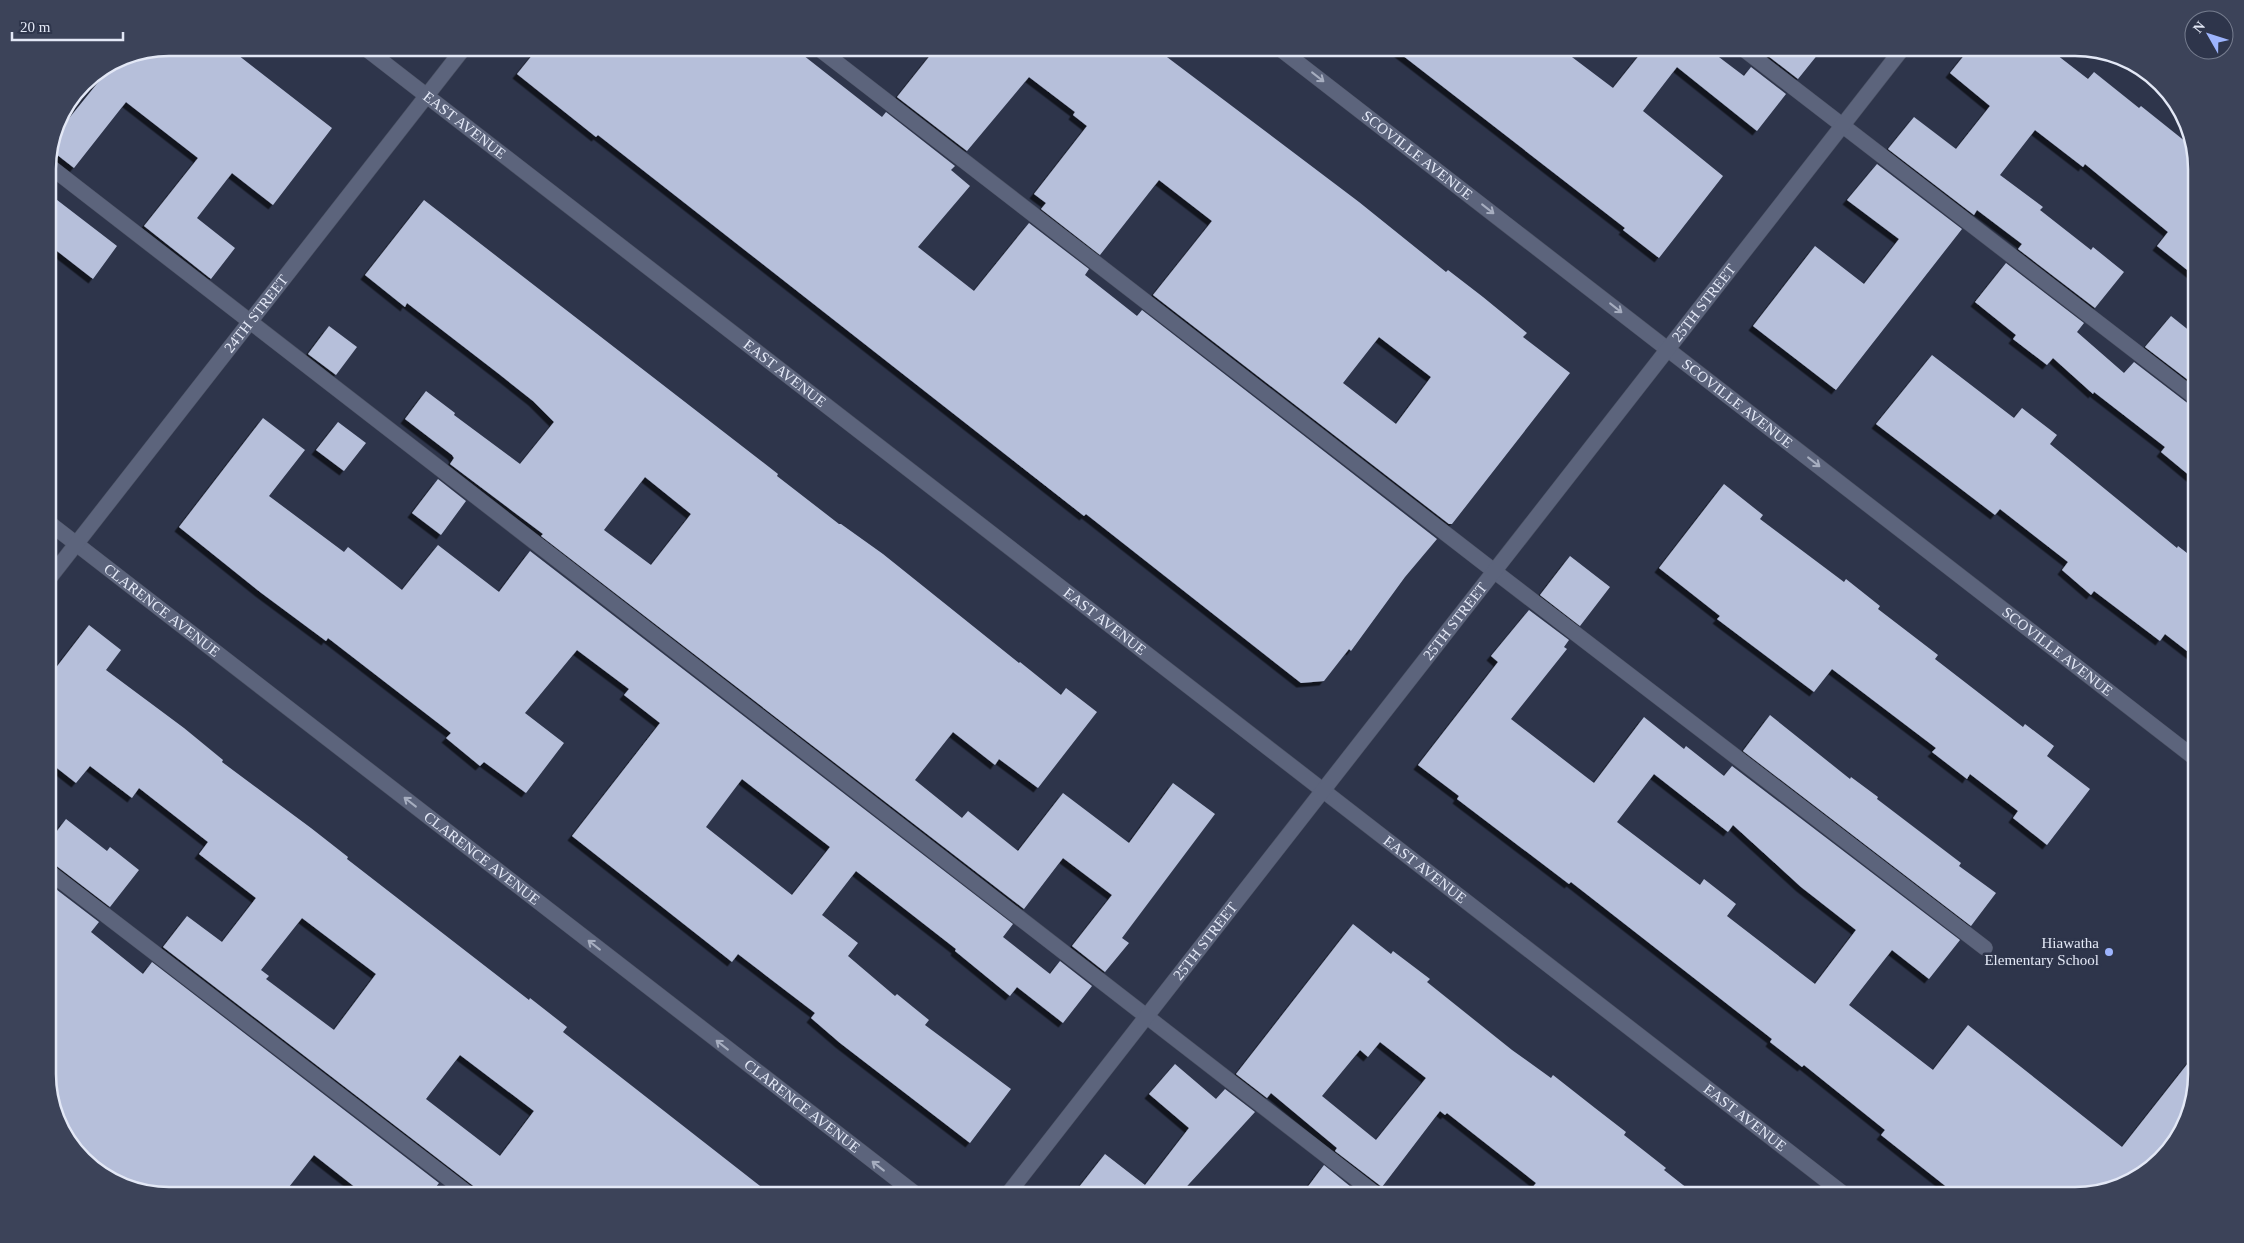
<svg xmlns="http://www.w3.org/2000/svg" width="2244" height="1243" viewBox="0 0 2244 1243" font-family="Georgia,serif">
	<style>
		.building { fill: #b6bfda; fill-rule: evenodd; filter: url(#shadow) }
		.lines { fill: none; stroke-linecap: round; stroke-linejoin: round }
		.minor-casing { stroke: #4b5163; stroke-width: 16 }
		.minor { stroke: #5c647c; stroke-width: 15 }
		.oneway { stroke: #a6adbf }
		.poi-dot { fill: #9db4fd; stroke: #2e354b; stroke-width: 2 }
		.labels { text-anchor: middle; stroke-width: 5; stroke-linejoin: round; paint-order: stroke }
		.street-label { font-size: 15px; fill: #e3e8f6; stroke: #2e354b }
		.poi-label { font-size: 15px; fill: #e3e8f6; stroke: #2e354b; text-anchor: end }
		.rim { fill: none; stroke: #e3e8f6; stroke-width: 2.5 }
	</style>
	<defs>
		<filter id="shadow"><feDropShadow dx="-4.5" dy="4.5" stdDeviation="0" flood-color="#0009"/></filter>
	</defs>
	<rect width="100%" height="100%" fill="#2e354b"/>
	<path class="building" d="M 169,48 L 229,48 L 332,128 L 273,205 L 232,173 L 197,218 L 235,248 L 211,279 L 144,226 L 198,158 L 126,102 L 74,168 L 51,150 L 54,137 L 100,80 L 94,76 L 123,57 Z
		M 538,48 L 794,48 L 882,117 L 886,112 L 955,166 L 951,170 L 970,186 L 918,247 L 974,291 L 1029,223 L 1089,269 L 1085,275 L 1137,316 L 1142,310 L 1437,539 L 1405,577 L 1351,651 L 1349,649 L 1324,681 L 1301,683 L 1086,514 L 1084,516 L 598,135 L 596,137 L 517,74 Z
		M 936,48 L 1155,48 L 1359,202 L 1446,272 L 1448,270 L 1483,297 L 1527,333 L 1523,337 L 1570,373 L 1452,524 L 1449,524 L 1153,295 L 1212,221 L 1159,180 L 1100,255 L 1041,209 L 1046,203 L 1034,194 L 1087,126 L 1073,115 L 1075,112 L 1029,77 L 967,151 L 897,97 ZM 1379,337 L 1431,377 L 1396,424 L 1343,383 Z
		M 1393,48 L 1560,48 L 1613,88 L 1645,48 L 1707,48 L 1744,76 L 1751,67 L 1786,94 L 1757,131 L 1677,67 L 1643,111 L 1723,176 L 1659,258 L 1623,230 L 1625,228 Z
		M 1766,48 L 1823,48 L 1798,79 L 1763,52 Z
		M 1970,48 L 2048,48 L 2088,79 L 2094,72 L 2139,108 L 2141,106 L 2191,146 L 2196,162 L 2196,277 L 2157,246 L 2168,232 L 2085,164 L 2083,167 L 2035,130 L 2000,175 L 2043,207 L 2040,210 L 2091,250 L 2093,247 L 2124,272 L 2095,308 L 2018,249 L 2022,244 L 1977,210 L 1974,215 L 1888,149 L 1914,117 L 1956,149 L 1990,106 L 1950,73 Z
		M 1877,164 L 1962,229 L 1836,390 L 1753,326 L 1815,246 L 1864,284 L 1899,239 L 1847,200 Z
		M 48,193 L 117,246 L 93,279 L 48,244 Z
		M 424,200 L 778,474 L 777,476 L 839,524 L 841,524 L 883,554 L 1019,663 L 1020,662 L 1061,695 L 1066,688 L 1097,712 L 1038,788 L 999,759 L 995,765 L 953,732 L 915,780 L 962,818 L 968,811 L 1018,851 L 1063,793 L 1129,843 L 1173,783 L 1215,814 L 1122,938 L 1129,943 L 1105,972 L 1072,946 L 1112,895 L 1063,858 L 1024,909 L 541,536 L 543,534 L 450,464 L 454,458 L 452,455 L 405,419 L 426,391 L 455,413 L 454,415 L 520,464 L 554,422 L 533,401 L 499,374 L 407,303 L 405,307 L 365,275 ZM 645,477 L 691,514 L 651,565 L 604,530 Z
		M 2006,263 L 2084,323 L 2077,332 L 2124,373 L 2134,362 L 2190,405 L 2196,407 L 2196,481 L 2161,452 L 2165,447 L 2094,392 L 2093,394 L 2053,358 L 2047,365 L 2013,339 L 2016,335 L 1975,302 Z
		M 2171,316 L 2196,336 L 2196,386 L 2145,347 Z
		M 329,326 L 357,347 L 336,375 L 308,354 Z
		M 1932,355 L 2014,418 L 2022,408 L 2057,435 L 2050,444 L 2177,548 L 2178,546 L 2196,560 L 2196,658 L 2165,634 L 2160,641 L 2094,591 L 2091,595 L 2062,570 L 2068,562 L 2000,509 L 1995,515 L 1876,424 Z
		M 263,418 L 305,450 L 269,496 L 344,552 L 348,547 L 402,590 L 438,545 L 499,592 L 530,551 L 1013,924 L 1003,937 L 1050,974 L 1060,961 L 1092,986 L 1063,1023 L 1017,987 L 1010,996 L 955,951 L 956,949 L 856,871 L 822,915 L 858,943 L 848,956 L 895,996 L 897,994 L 929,1020 L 925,1025 L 1011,1089 L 970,1143 L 840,1043 L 811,1018 L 815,1013 L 738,954 L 732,962 L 572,836 L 660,723 L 624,695 L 629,689 L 577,650 L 525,713 L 564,743 L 526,793 L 484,762 L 480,766 L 446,738 L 451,733 L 328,638 L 326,641 L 260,592 L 179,527 ZM 742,779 L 830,847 L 792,895 L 706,827 Z
		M 338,422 L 366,443 L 344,471 L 316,450 Z
		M 438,479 L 466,501 L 441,535 L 412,513 Z
		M 1724,484 L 1763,515 L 1760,519 L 1844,582 L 1846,579 L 1880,606 L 1878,609 L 1938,655 L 1935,659 L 2023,727 L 2025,724 L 2054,746 L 2047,756 L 2090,789 L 2047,845 L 2013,818 L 2018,811 L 1970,774 L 1967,779 L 1932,752 L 1936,748 L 1832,669 L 1814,692 L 1717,619 L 1720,616 L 1659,568 Z
		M 1570,556 L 1610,587 L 1580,626 L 1540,595 Z
		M 1529,610 L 1569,640 L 1564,647 L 1567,649 L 1511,719 L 1594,783 L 1644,717 L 1684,749 L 1686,746 L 1724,776 L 1732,766 L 1960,940 L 1929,979 L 1892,950 L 1849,1005 L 1933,1070 L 1968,1025 L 2122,1147 L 2196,1053 L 2196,1074 L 2180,1134 L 2136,1179 L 2075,1196 L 1958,1196 L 1881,1135 L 1885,1130 L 1804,1065 L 1802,1067 L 1770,1042 L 1772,1039 L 1571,882 L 1569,884 L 1457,799 L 1459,796 L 1418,765 L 1498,662 L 1491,656 ZM 1654,774 L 1728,832 L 1733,825 L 1801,887 L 1856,930 L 1815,984 L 1727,916 L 1736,904 L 1704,879 L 1700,885 L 1617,822 Z
		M 89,625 L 121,650 L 106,670 L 184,728 L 223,760 L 222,762 L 311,828 L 348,857 L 347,859 L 529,1000 L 530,998 L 567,1027 L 563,1032 L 773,1196 L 481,1196 L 476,1188 L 163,947 L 187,916 L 222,942 L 256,898 L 199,854 L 208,842 L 139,788 L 132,798 L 90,766 L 76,783 L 48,761 L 48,678 ZM 302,918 L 376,974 L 334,1030 L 266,979 L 269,976 L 261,970 ZM 460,1055 L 534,1111 L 500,1156 L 426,1099 Z
		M 1770,715 L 1850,779 L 1851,777 L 1878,797 L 1877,799 L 1961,863 L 1959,866 L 1996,893 L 1974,922 L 1971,926 L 1743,751 Z
		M 66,819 L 107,851 L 110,847 L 139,870 L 110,907 L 54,864 L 48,862 L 48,843 Z
		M 48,883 L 99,922 L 91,932 L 143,974 L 152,962 L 439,1183 L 429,1196 L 365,1195 L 314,1155 L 282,1196 L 169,1196 L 109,1179 L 64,1135 L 48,1081 Z
		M 1353,924 L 1391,954 L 1393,951 L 1430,979 L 1427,982 L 1512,1050 L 1551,1078 L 1553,1075 L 1595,1108 L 1626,1132 L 1624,1135 L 1666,1168 L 1664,1170 L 1697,1196 L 1526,1196 L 1536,1183 L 1447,1113 L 1445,1115 L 1440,1111 L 1382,1187 L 1335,1151 L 1337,1148 L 1271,1093 L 1267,1098 L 1236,1074 ZM 1380,1042 L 1426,1078 L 1376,1140 L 1322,1096 L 1360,1050 L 1368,1057 Z
		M 1175,1064 L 1216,1099 L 1225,1089 L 1255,1112 L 1178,1196 L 1072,1196 L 1105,1154 L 1145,1185 L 1189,1128 L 1149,1094 Z
		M 1324,1165 L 1362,1196 L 1301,1196 Z"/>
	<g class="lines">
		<defs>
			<g id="minor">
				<path id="s1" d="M 365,48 L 1845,1195"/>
				<path d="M 818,48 L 1494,571 L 1985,948"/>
				<path id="s2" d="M 1279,48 L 2196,759"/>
				<path d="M 1742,48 L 2196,398"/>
				<path d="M 48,165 L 1377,1195"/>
				<path id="s3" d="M 48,522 L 917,1195"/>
				<path id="s4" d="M 48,580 L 464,48"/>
				<path d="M 48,871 L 470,1195"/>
				<path id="s5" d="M 1007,1195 L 1903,48"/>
			</g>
		</defs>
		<use href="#minor" class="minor-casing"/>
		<use href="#minor" class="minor"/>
	</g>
	<defs><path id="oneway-shaft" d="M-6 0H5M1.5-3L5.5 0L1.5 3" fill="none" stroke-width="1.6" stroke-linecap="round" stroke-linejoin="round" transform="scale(1.25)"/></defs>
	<g class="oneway">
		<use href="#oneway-shaft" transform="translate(1318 77) rotate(38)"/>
		<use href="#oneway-shaft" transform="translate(1488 209) rotate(38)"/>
		<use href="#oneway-shaft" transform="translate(1616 308) rotate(38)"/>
		<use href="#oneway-shaft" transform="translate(1814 462) rotate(38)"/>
		<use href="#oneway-shaft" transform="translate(410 802) rotate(-142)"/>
		<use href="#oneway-shaft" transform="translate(594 945) rotate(-142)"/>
		<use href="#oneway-shaft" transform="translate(722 1045) rotate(-142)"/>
		<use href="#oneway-shaft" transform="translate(878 1166) rotate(-142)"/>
	</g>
	<circle class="poi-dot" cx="2109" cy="952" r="5"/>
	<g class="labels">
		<g class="street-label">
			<text dy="5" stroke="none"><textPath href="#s1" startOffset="126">EAST AVENUE</textPath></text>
			<text dy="5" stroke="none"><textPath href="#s2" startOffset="175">SCOVILLE AVENUE</textPath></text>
			<text dy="5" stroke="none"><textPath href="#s5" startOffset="1132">25TH STREET</textPath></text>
			<text dy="5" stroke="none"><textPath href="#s4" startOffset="338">24TH STREET</textPath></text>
			<text dy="5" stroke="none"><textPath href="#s1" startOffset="531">EAST AVENUE</textPath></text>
			<text dy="5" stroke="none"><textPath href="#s2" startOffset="580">SCOVILLE AVENUE</textPath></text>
			<text dy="5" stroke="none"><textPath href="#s3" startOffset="144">CLARENCE AVENUE</textPath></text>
			<text dy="5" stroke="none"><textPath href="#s1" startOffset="936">EAST AVENUE</textPath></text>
			<text dy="5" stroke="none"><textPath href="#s5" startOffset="728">25TH STREET</textPath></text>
			<text dy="5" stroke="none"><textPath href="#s2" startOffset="985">SCOVILLE AVENUE</textPath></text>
			<text dy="5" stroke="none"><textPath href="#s3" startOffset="549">CLARENCE AVENUE</textPath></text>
			<text dy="5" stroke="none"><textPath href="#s1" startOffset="1341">EAST AVENUE</textPath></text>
			<text dy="5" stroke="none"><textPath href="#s5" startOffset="322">25TH STREET</textPath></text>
			<text dy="5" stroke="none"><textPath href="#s3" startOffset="954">CLARENCE AVENUE</textPath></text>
			<text dy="5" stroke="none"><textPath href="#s1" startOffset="1746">EAST AVENUE</textPath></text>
		</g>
		<g class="poi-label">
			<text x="2099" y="948">Hiawatha<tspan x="2099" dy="17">Elementary School</tspan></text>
		</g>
	</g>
	<path d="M0 0H2244V1243H0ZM169 56H2075A113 113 0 0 1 2188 169V1074A113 113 0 0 1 2075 1187H169A113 113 0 0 1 56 1074V169A113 113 0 0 1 169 56Z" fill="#3c4359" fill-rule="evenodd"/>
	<path class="rim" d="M169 56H2075A113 113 0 0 1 2188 169V1074A113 113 0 0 1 2075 1187H169A113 113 0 0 1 56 1074V169A113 113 0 0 1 169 56Z"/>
	<g transform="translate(2209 35) rotate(309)"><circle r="24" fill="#2e354b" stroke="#767d8f"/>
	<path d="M0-4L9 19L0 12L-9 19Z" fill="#9db4fd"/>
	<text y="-8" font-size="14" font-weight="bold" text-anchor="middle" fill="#e3e8f6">N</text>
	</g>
	<path d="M12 32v8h111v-8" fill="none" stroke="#e3e8f6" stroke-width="2.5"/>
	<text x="20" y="32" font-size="15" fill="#e3e8f6" stroke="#2e354b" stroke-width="4" paint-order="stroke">20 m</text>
</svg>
